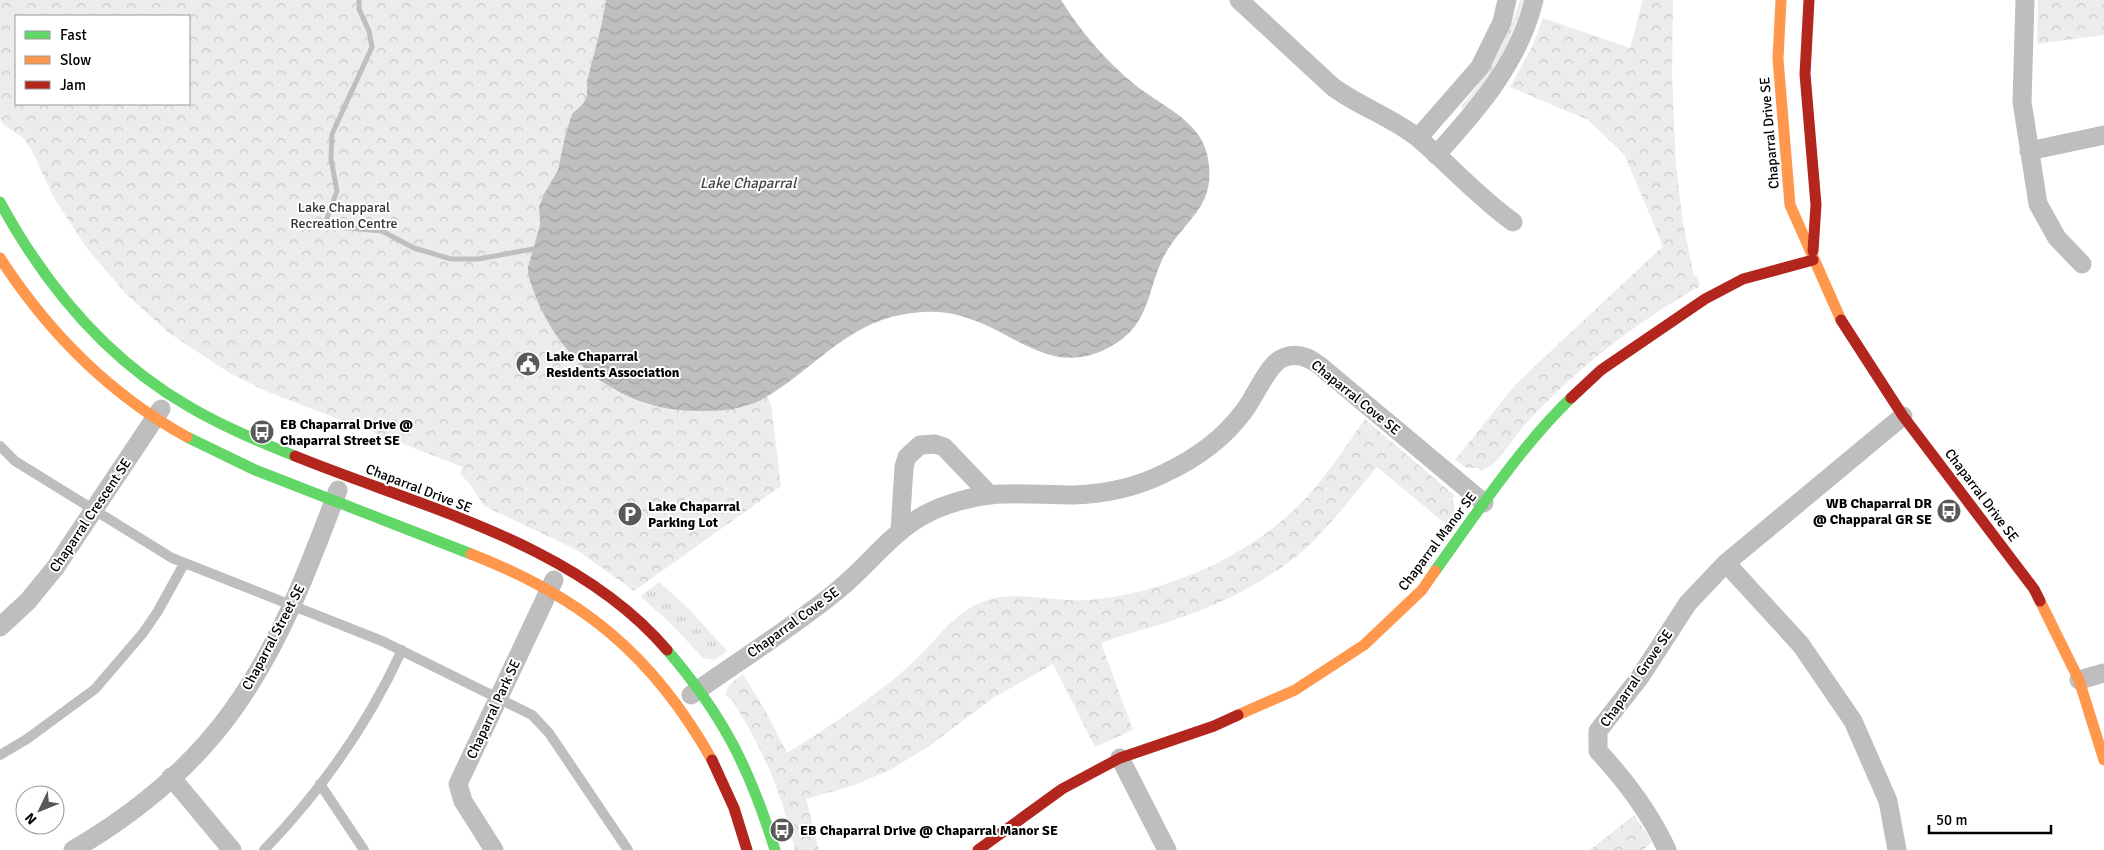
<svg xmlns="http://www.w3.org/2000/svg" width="2104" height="850" viewBox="0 0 2104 850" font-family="Signika,sans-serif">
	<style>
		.grass { fill: url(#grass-tufts) }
		.park { fill: url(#park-crowns); fill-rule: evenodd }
		.water { fill: url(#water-waves) }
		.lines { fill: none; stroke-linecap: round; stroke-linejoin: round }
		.stream { stroke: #bfbfbf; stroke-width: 5 }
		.lane { stroke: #bebebe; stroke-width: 10 }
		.street { stroke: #bebebe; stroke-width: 19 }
		.fast { stroke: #63d668; stroke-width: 11 }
		.slow { stroke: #ff974d; stroke-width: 11 }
		.jam { stroke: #b3261e; stroke-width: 11 }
		.labels { text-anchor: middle; stroke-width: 4; stroke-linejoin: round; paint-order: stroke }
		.street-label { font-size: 14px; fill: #000; stroke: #fff }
		.park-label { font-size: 14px; fill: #333; stroke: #fff }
		.poi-label { font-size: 14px; font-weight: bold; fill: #000; stroke: #fff; text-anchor: start }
		.water-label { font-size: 15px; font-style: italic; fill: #444; stroke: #fff }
	</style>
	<defs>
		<pattern id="grass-tufts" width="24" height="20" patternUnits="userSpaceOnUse" patternTransform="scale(1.25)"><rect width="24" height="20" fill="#ececec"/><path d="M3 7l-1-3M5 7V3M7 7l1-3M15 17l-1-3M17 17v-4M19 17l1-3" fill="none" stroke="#c9c9c9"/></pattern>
		<pattern id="park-crowns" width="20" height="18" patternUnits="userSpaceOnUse" patternTransform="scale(1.25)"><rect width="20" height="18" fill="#ececec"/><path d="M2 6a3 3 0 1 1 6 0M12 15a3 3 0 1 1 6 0" fill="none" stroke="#c9c9c9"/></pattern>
		<pattern id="water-waves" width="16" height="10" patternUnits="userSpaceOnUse" patternTransform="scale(1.25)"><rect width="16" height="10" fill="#bfbfbf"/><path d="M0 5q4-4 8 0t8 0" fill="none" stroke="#a2a2a2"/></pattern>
	</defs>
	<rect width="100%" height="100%" fill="#fff"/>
	<path class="grass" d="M 1520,0 L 1524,0 C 1512,40 1492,78 1463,109 L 1461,108 L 1461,106 C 1489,75 1507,39 1520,0 Z
		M 659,582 L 689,609 L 727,651 L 714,660 L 703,658 L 670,623 L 640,596 Z"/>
	<path class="park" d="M 0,0 L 606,0 L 601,27 L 587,81 L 587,95 L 583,104 L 572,114 L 565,136 L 558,170 L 544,194 L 539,216 L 540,225 L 528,267 L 546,318 L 564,347 L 593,376 L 615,391 L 645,404 L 685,411 L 707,412 L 746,406 L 766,396 L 771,403 L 781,486 L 634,591 L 577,550 L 484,506 L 470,484 L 460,474 L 463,467 L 268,392 L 231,374 L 169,333 L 126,294 L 86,247 L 54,198 L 31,149 L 23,138 L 3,124 L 0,119 ZM 16,16 L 189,16 L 189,104 L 16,104 Z
		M 1643,0 L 1673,0 L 1672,74 L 1676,165 L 1683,223 L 1694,276 L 1697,276 L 1700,286 C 1632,325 1574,370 1522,428 C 1510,442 1498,466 1480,471 L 1479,468 L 1467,468 L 1455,460 L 1515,385 L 1663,246 L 1624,154 L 1588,120 L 1510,87 L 1532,47 L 1543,18 L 1630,48 Z
		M 2038,0 L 2104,0 L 2104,35 L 2037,44 Z
		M 1365,419 L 1455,496 L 1452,499 C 1457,510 1455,517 1448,526 L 1377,467 C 1353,495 1331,525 1304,550 C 1274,576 1236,596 1199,611 C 1167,624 1133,631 1101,643 L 1133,730 L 1095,747 L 1053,664 L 993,698 L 928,747 L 890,770 L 852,786 L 806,799 L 819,850 L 795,850 C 784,802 767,757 741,715 C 737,708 733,698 725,695 C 728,684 735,680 743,674 L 766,712 L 787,753 C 829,727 873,698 910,665 C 933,645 951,615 980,603 C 1015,588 1053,603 1089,600 C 1167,593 1252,556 1306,498 C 1328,474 1346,446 1365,419 Z
		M 1634,815 L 1652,842 L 1643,850 L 1590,850 Z"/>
	<path class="water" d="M 606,0 L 1061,0 C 1081,32 1106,61 1135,85 C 1159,104 1200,121 1207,154 C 1219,208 1184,218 1163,258 C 1152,280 1150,306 1135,326 C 1127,337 1116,344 1104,350 C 1048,376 1012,329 961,316 C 941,310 920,311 900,315 C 843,326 809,374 761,400 C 741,410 716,412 694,411 C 611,409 550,352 528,274 L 528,267 L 540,225 L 539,207 L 544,194 L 558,170 L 565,136 L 572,114 L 583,104 L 587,95 L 587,81 L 601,27 Z"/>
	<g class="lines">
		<path class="stream" d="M 359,0 L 359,9 L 369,31 L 372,47 L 332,134 L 331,159 L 337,191 L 327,218 C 328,225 331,226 337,227 L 382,231 L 414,248 L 451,259 L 478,259 L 533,249"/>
		<path class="lane" d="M 0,446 L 15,461 L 172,558 L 382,641 L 532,715 L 549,733 L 628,850
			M 0,755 L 27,739 L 95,689 L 143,633 L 158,611 L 184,564
			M 320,784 L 364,850
			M 264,850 C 320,792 368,724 402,650"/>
		<path class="street" d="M 1239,0 L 1333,87 C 1360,107 1392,117 1418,138 C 1451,166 1478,197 1513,222
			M 2025,0 L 2022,102 L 2038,204 L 2057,238 L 2082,264
			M 1418,138 L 1480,67 L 1502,22 L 1507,0
			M 2029,151 L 2104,135
			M 1436,155 C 1478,109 1519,62 1534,0
			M 900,531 L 904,467 L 907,457 L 920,445 L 935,444 L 944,447 L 989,494
			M 1726,563 L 1801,645 L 1853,721 L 1888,801 L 1897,850
			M 0,627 L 28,601 L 55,568 L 161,409
			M 2079,680 L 2104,673
			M 691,695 C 740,660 792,628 838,590 C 876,559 898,521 947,505 C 996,488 1025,495 1074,495 C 1104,494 1137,487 1165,473 C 1195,459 1224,438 1244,411 C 1255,397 1267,366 1281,359 C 1294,352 1307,356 1319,365 L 1484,503
			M 1120,758 L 1167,850
			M 171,777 L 232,850
			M 73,850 C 133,815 191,768 232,711 C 280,645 309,567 338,490
			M 494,850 L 463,801 L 458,784 L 554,580
			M 1667,850 C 1650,813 1626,781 1598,751 L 1598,731 L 1640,677 L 1688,603 L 1726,563 L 1903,416"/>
		<path class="fast" d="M 0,202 C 45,285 105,358 188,406 C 222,426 258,441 295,456
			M 187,437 L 255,470 L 471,554
			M 1435,571 C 1476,514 1521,446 1571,398
			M 667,650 C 723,715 750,769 775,850"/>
		<path class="slow" d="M 1781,0 L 1778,59 L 1790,205 L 1841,320
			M 0,258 C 48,332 109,394 187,437
			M 471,554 C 582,597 653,655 712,760
			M 2040,601 L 2079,680 L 2104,760
			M 1238,715 L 1295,690 L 1364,645 L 1422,590 L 1435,571"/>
		<path class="jam" d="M 1809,0 L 1805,74 L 1816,205 L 1813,251
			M 1841,320 L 1903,416 L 2034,589 L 2040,601
			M 1571,398 L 1601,370 L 1705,299 L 1743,279 L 1813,260
			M 295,456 C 420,507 576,543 667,650
			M 712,760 L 734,808 L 747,850
			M 978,850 L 1062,789 L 1120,758 L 1214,726 L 1238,715"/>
	</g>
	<defs>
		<symbol id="civic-disc" viewBox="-11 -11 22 22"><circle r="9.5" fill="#595959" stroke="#fff"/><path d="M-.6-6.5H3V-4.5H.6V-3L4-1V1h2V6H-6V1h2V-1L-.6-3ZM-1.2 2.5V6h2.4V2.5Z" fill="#fff"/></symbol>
		<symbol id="bus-disc" viewBox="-11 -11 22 22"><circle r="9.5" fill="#595959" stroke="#fff"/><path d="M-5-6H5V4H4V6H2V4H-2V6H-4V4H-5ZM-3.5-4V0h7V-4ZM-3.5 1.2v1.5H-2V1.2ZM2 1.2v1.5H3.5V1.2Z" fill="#fff"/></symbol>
		<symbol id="parking-disc" viewBox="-11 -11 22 22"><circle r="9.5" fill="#595959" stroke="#fff"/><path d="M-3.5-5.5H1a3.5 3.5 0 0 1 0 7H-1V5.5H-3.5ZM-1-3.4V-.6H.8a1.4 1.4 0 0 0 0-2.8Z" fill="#fff"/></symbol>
	</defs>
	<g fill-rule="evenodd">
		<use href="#civic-disc" x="514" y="350" width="28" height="28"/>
		<use href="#bus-disc" x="248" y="418" width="28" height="28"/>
		<use href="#bus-disc" x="1935" y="497" width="28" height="28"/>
		<use href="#parking-disc" x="616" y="500" width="28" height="28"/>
		<use href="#bus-disc" x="768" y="816" width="28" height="28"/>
	</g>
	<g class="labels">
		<g class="street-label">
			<text transform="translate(1769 133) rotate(-95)" y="5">Chaparral Drive SE</text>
			<text transform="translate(1356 397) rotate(39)" y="5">Chaparral Cove SE</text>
			<text transform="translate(419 488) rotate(21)" y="5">Chaparral Drive SE</text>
			<text transform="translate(1982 495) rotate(53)" y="5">Chaparral Drive SE</text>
			<text transform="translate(90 515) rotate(-56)" y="5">Chaparral Crescent SE</text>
			<text transform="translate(1437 541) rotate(-53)" y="5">Chaparral Manor SE</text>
			<text transform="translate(793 622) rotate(-36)" y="5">Chaparral Cove SE</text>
			<text transform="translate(273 637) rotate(-62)" y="5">Chaparral Street SE</text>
			<text transform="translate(1636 678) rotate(-55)" y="5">Chaparral Grove SE</text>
			<text transform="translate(493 709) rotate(-65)" y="5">Chaparral Park SE</text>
		</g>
		<g class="park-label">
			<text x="344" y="212">Lake Chapparal<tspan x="344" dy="16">Recreation Centre</tspan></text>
		</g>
		<g class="poi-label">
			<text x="546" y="361">Lake Chaparral<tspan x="546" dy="16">Residents Association</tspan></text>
			<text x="280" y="429">EB Chaparral Drive @<tspan x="280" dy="16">Chaparral Street SE</tspan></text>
			<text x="1932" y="508" text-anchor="end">WB Chaparral DR<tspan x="1932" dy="16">@ Chapparal GR SE</tspan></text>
			<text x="648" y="511">Lake Chaparral<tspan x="648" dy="16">Parking Lot</tspan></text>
			<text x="800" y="835">EB Chaparral Drive @ Chaparral Manor SE</text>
		</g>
		<g class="water-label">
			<text x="748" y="188">Lake Chaparral</text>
		</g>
	</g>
	<rect x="15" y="15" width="175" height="90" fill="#ffffff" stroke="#999999"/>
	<rect x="25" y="31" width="25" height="8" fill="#63d668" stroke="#999999"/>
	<text x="60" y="40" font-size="15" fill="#000000">Fast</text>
	<rect x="25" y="56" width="25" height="8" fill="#ff974d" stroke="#999999"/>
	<text x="60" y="65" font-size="15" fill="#000000">Slow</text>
	<rect x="25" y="81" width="25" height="8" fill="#b3261e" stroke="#999999"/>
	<text x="60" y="90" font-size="15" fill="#000000">Jam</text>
	<g transform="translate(40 810) rotate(227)"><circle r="24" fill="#ffffff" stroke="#999999"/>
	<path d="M0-4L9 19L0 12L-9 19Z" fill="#595959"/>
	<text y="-8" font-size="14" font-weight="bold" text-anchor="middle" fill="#000000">N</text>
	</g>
	<path d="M1929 825v8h122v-8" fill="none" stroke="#000000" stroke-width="2.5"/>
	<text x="1936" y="825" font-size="15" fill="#000000" stroke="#ffffff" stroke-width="4" paint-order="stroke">50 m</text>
</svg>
